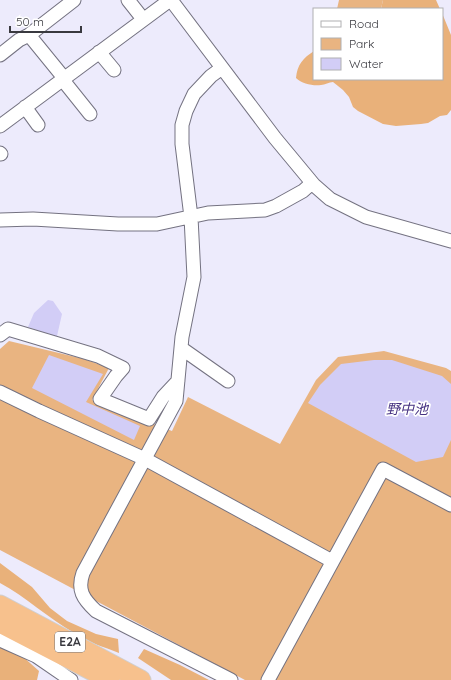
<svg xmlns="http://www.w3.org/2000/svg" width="451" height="680" viewBox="0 0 451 680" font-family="Quicksand,'Noto Sans JP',sans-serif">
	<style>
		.green { fill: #e9b481 }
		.forest { fill: #e9b17a }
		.water { fill: #d2cdf6 }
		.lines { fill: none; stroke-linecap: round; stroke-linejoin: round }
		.minor-casing { stroke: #747281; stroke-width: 15 }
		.highway-casing { stroke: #cfcfd1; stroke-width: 21 }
		.minor { stroke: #fff; stroke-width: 13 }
		.highway { stroke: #f7c18d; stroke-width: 19 }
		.labels { text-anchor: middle; stroke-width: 3.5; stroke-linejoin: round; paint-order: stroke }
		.shield { fill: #fff; stroke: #747479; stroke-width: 1 }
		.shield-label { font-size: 12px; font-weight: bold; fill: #39393f }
		.water-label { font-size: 14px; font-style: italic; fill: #473382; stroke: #fff }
	</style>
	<rect width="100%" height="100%" fill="#edebfc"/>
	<path class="green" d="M 339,0 L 383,0 L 381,9 L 337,9 Z
		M 9,341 L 84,359 L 109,368 L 92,400 L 172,431 L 188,397 L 280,444 L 316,380 L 338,357 L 384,351 L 446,368 L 451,371 L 451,680 L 245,680 L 0,550 L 0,349 Z"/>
	<path class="forest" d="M 383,0 L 436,0 L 440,9 L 381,9 Z
		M 442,13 L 451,35 L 451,110 L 447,115 L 440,116 L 428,123 L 421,124 L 396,126 L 383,124 L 358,111 L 353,107 L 349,97 L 343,90 L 333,82 C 329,82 325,85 321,85 C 313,86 302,84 296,78 C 297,65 303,58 314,51 L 314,79 L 442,79 Z
		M 0,563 L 32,587 L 50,608 L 67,621 L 96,634 L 118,639 L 119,653 C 104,647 87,642 74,633 C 48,618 26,597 0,583 Z
		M 0,647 L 21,655 L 39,671 L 37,680 L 0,680 Z
		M 144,649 L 180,665 L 209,680 L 171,680 L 138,658 Z"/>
	<path class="water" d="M 48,300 L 53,301 L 62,314 L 57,336 L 55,336 L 28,327 L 34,313 Z
		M 49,355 L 103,374 L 86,402 L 140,426 L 134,440 L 32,388 Z
		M 374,360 L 392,360 L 442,376 L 451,384 L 451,440 L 443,457 L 416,462 L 308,403 L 320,385 L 341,364 Z"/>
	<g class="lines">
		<defs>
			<path id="minor" d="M 128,0 L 143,19
				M 171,0 L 275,138 L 314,185 L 330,199 L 366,217 L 451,241
				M 29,35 L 64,78
				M 99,52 L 114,70
				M 0,55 L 19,40 L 29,35 L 74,0
				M 222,68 L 211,76 L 194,94 L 186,111 L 182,125 L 182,144 L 191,217 L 194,277 L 182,337 L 176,401 L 83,573 C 77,590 83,599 96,611 L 231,680
				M 62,79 L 90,114
				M 25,107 L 38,125
				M 0,126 L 170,0
				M 0,153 L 1,154
				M 0,220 L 33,219 L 118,224 L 157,224 L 208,213 L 265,210 L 276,206 L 303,191 L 312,183
				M 0,335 L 8,329 L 98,356 L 123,368 L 116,376 L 100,399 L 149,419 L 163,397 L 178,381
				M 181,348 L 228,381
				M 0,392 L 39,411 L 145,459 L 332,561
				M 0,640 L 36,656 L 71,680
				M 268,680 L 383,469 L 451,505"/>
			<path id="highway" d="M 0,605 L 141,680
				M 0,623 L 110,680"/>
		</defs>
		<use href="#minor" class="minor-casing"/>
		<use href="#highway" class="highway-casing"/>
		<use href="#minor" class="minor"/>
		<use href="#highway" class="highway"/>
	</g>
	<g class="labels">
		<rect class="shield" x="55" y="632" width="30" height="20" rx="3"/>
		<g class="shield-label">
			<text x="70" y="646">E2A</text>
		</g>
		<g class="water-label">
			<text x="407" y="414">野中池</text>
		</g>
	</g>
	<rect x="313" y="8" width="130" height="72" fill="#ffffff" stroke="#b0b0b2"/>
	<rect x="321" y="21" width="20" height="6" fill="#ffffff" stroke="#b0b0b2"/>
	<text x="349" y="28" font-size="12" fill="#39393f">Road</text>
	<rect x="321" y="38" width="20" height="12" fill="#e9b481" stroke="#b0b0b2"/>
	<text x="349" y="48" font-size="12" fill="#39393f">Park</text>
	<rect x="321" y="58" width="20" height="12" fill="#d2cdf6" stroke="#b0b0b2"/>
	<text x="349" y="68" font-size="12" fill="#39393f">Water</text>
	<path d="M10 26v6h71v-6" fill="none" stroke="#39393f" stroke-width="2"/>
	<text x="16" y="26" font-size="12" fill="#39393f" stroke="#ffffff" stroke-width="3" paint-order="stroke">50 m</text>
</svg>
